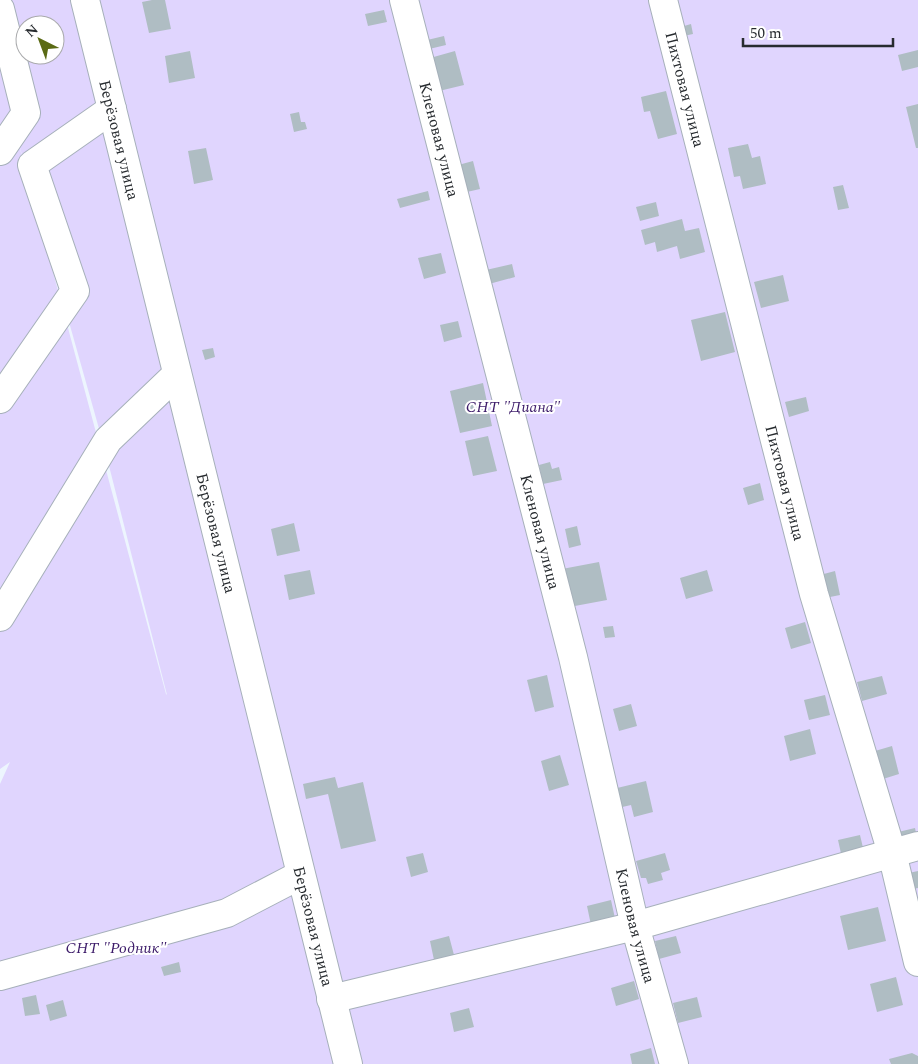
<svg xmlns="http://www.w3.org/2000/svg" width="918" height="1064" viewBox="0 0 918 1064" font-family="Spectral,serif">
	<style>
		.green { fill: #e0d5fe; fill-rule: evenodd }
		.building { fill: #afbdc3 }
		.lines { fill: none; stroke-linecap: round; stroke-linejoin: round }
		.minor-casing { stroke: #a6b0ba; stroke-width: 30 }
		.minor { stroke: #fff; stroke-width: 28 }
		.labels { text-anchor: middle; stroke-width: 4; stroke-linejoin: round; paint-order: stroke }
		.street-label { font-size: 16px; fill: #272b2f; stroke: #fff }
		.park-label { font-size: 16px; font-style: italic; fill: #3c1b69; stroke: #fff }
	</style>
	<rect width="100%" height="100%" fill="#edf5fe"/>
	<path class="green" d="M 0,0 L 918,0 L 918,1064 L 0,1064 L 0,784 L 10,762 L 0,769 ZM 25,25 L 55,25 L 55,55 L 25,55 ZM 15,130 L 105,450 L 167,695 L 166,694 Z"/>
	<path class="building" d="M 152,0 L 165,0 L 171,29 L 149,33 L 142,2 Z
		M 384,10 L 387,22 L 368,26 L 365,14 Z
		M 691,24 L 693,34 L 679,37 L 677,28 Z
		M 444,36 L 446,45 L 425,50 L 423,41 Z
		M 918,50 L 918,67 L 902,71 L 898,55 Z
		M 190,51 L 195,78 L 169,83 L 165,56 Z
		M 455,51 L 464,85 L 439,91 L 430,58 Z
		M 666,91 L 677,134 L 658,139 L 650,111 L 644,112 L 641,97 Z
		M 918,104 L 918,148 L 916,148 L 906,107 Z
		M 299,112 L 301,122 L 305,122 L 307,129 L 294,132 L 290,114 Z
		M 748,144 L 752,158 L 760,156 L 766,184 L 743,189 L 740,176 L 734,177 L 728,148 Z
		M 206,148 L 213,180 L 194,184 L 188,151 Z
		M 473,161 L 480,189 L 458,194 L 451,167 Z
		M 843,185 L 849,208 L 838,210 L 833,187 Z
		M 428,191 L 430,200 L 400,208 L 397,199 Z
		M 656,202 L 659,216 L 640,221 L 636,207 Z
		M 682,219 L 685,231 L 699,228 L 705,252 L 680,259 L 677,246 L 657,252 L 655,242 L 645,245 L 641,230 Z
		M 441,253 L 446,273 L 424,279 L 418,258 Z
		M 512,264 L 515,277 L 489,284 L 486,270 Z
		M 783,275 L 789,301 L 761,308 L 754,282 Z
		M 725,312 L 735,352 L 701,361 L 691,320 Z
		M 458,321 L 462,337 L 444,342 L 440,325 Z
		M 213,348 L 215,357 L 205,360 L 202,350 Z
		M 483,383 L 492,426 L 460,433 L 450,391 Z
		M 806,397 L 809,411 L 789,417 L 785,402 Z
		M 488,436 L 497,471 L 473,476 L 465,441 Z
		M 550,462 L 552,469 L 559,467 L 562,480 L 543,484 L 539,465 Z
		M 760,483 L 764,500 L 748,505 L 743,488 Z
		M 294,523 L 300,551 L 277,556 L 271,529 Z
		M 577,526 L 581,545 L 569,548 L 565,529 Z
		M 599,562 L 607,600 L 564,608 L 562,569 Z
		M 310,570 L 315,594 L 289,600 L 284,575 Z
		M 707,570 L 713,591 L 686,599 L 680,578 Z
		M 835,571 L 840,595 L 825,598 L 820,575 Z
		M 805,622 L 811,643 L 791,649 L 785,628 Z
		M 613,626 L 615,637 L 605,638 L 603,627 Z
		M 547,675 L 554,707 L 535,712 L 527,680 Z
		M 882,676 L 887,694 L 862,701 L 857,682 Z
		M 825,695 L 830,715 L 809,720 L 804,700 Z
		M 631,704 L 637,726 L 619,731 L 613,709 Z
		M 810,729 L 816,754 L 790,761 L 784,736 Z
		M 892,746 L 899,774 L 883,779 L 875,751 Z
		M 560,755 L 569,785 L 549,791 L 541,761 Z
		M 335,777 L 338,788 L 363,782 L 376,841 L 341,849 L 328,794 L 306,799 L 303,784 Z
		M 646,781 L 653,812 L 634,817 L 631,805 L 618,808 L 613,789 Z
		M 915,828 L 917,838 L 897,843 L 894,833 Z
		M 860,835 L 864,852 L 842,858 L 838,840 Z
		M 423,853 L 428,872 L 411,877 L 406,857 Z
		M 665,853 L 670,870 L 661,873 L 663,880 L 648,884 L 646,878 L 641,878 L 636,861 Z
		M 918,871 L 918,888 L 908,890 L 904,874 Z
		M 611,900 L 616,923 L 591,925 L 587,906 Z
		M 878,907 L 886,941 L 848,950 L 840,916 Z
		M 449,936 L 454,955 L 434,960 L 430,941 Z
		M 676,936 L 681,953 L 659,959 L 655,941 Z
		M 179,962 L 181,972 L 164,976 L 161,967 Z
		M 896,977 L 903,1005 L 877,1012 L 870,984 Z
		M 634,981 L 639,999 L 616,1006 L 611,988 Z
		M 36,995 L 40,1014 L 25,1016 L 22,998 Z
		M 697,997 L 702,1017 L 678,1023 L 673,1003 Z
		M 63,1000 L 67,1016 L 50,1021 L 46,1005 Z
		M 469,1008 L 474,1027 L 454,1032 L 450,1013 Z
		M 651,1048 L 655,1064 L 632,1064 L 630,1054 Z
		M 912,1053 L 918,1056 L 918,1064 L 891,1064 L 889,1059 Z"/>
	<g class="lines">
		<defs>
			<g id="minor">
				<path id="s1" d="M 85,0 L 348,1064"/>
				<path id="s2" d="M 404,0 L 573,657 L 635,926 L 674,1064"/>
				<path id="s3" d="M 663,0 L 814,594 L 892,853 L 918,962"/>
				<path d="M 0,9 L 26,113 L 0,151"/>
				<path d="M 0,399 L 75,291 L 32,165 L 112,109"/>
				<path d="M 0,617 L 108,440 L 177,374"/>
				<path d="M 0,976 L 227,913 L 300,875"/>
				<path d="M 331,999 L 635,926 L 918,846"/>
			</g>
		</defs>
		<use href="#minor" class="minor-casing"/>
		<use href="#minor" class="minor"/>
	</g>
	<g class="labels">
		<g class="street-label">
			<text dy="6" stroke="none"><textPath href="#s3" startOffset="92">Пихтовая улица</textPath></text>
			<text dy="6" stroke="none"><textPath href="#s1" startOffset="144">Берёзовая улица</textPath></text>
			<text dy="6" stroke="none"><textPath href="#s2" startOffset="144">Кленовая улица</textPath></text>
			<text dy="6" stroke="none"><textPath href="#s3" startOffset="498">Пихтовая улица</textPath></text>
			<text dy="6" stroke="none"><textPath href="#s2" startOffset="549">Кленовая улица</textPath></text>
			<text dy="6" stroke="none"><textPath href="#s1" startOffset="549">Берёзовая улица</textPath></text>
			<text dy="6" stroke="none"><textPath href="#s1" startOffset="954">Берёзовая улица</textPath></text>
			<text dy="6" stroke="none"><textPath href="#s2" startOffset="954">Кленовая улица</textPath></text>
		</g>
		<g class="park-label">
			<text x="513" y="412">СНТ "Диана"</text>
			<text x="116" y="953">СНТ "Родник"</text>
		</g>
	</g>
	<g transform="translate(40 40) rotate(318)"><circle r="24" fill="#ffffff" stroke="#a9aaac"/>
	<path d="M0-4L9 19L0 12L-9 19Z" fill="#5a6a14"/>
	<text y="-8" font-size="14" font-weight="bold" text-anchor="middle" fill="#272b2f">N</text>
	</g>
	<path d="M743 38v8h150v-8" fill="none" stroke="#272b2f" stroke-width="2.5"/>
	<text x="750" y="38" font-size="15" fill="#272b2f" stroke="#ffffff" stroke-width="4" paint-order="stroke">50 m</text>
</svg>
